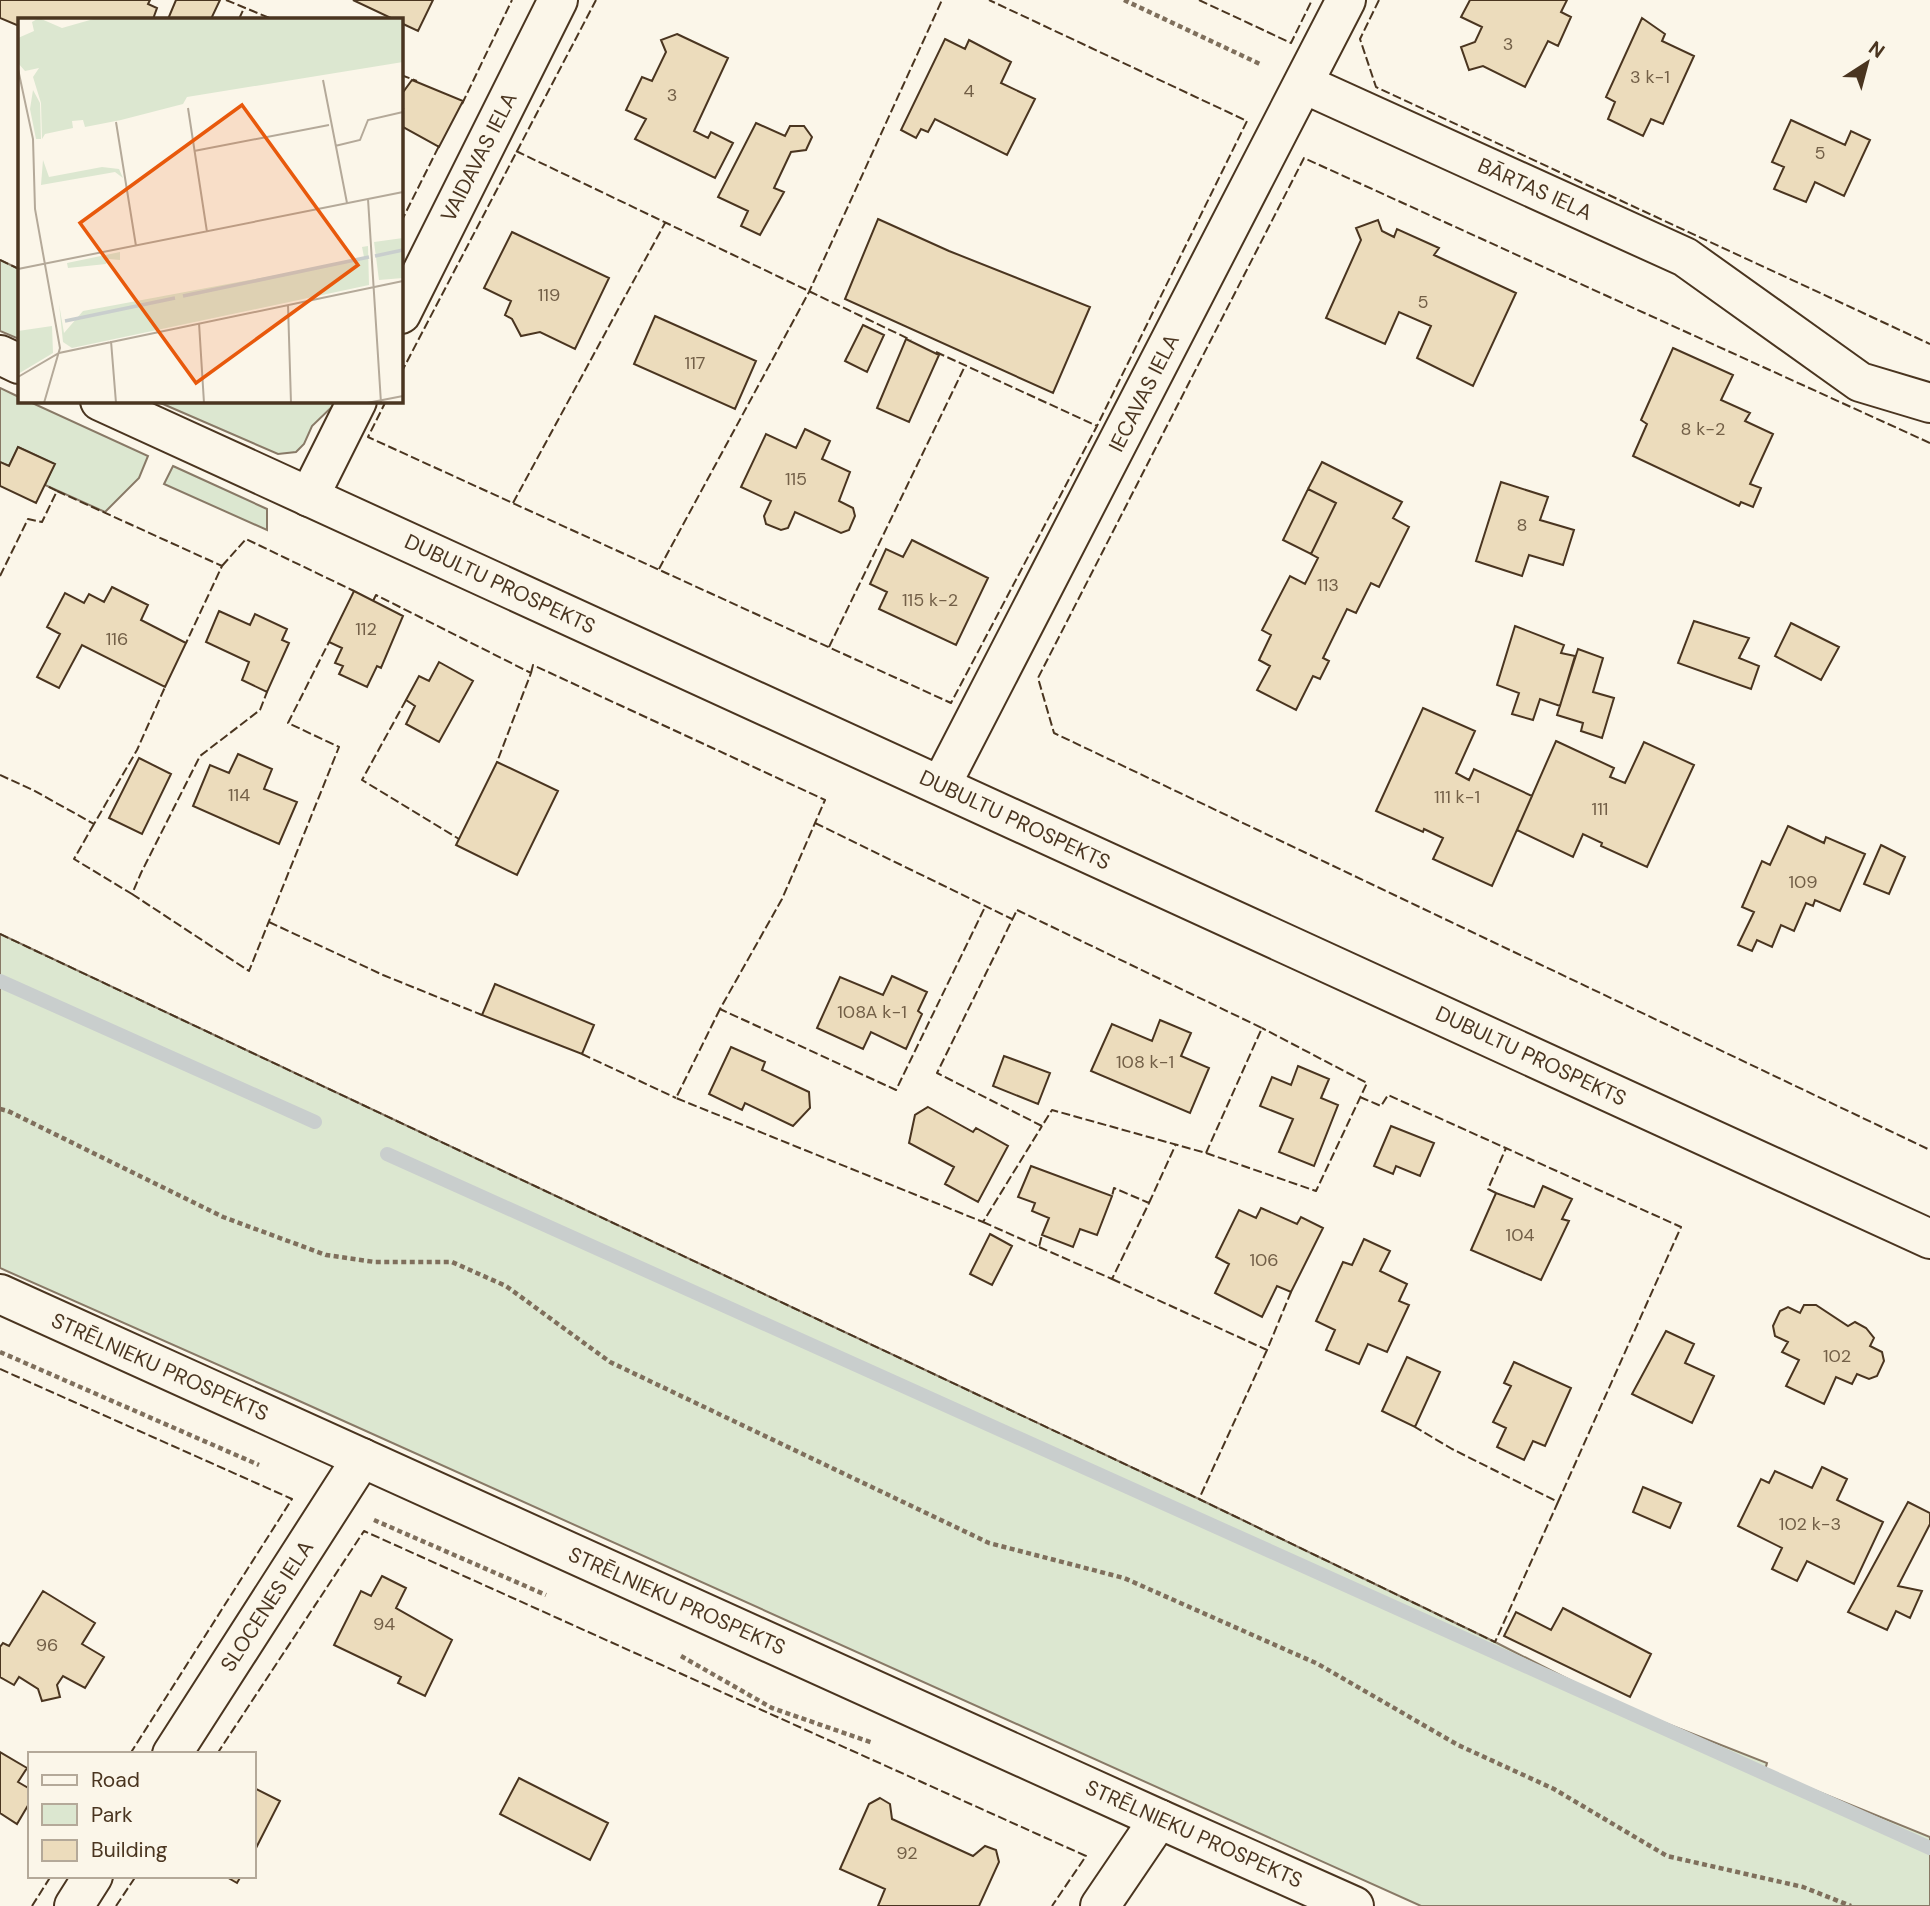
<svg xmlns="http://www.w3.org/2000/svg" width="1930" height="1906" viewBox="0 0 1930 1906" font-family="'DM Sans',sans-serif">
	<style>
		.green { fill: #dce7d0; stroke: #887966; stroke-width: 2 }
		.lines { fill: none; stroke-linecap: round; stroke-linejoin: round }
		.stream { stroke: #c9cecd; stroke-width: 14 }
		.building { fill: #ecdcbc; stroke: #4a3520; stroke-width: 2 }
		.street-casing { stroke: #4a3520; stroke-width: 42 }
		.primary-casing { stroke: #4a3520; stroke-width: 42 }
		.path { stroke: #7f6f5c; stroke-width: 4.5; stroke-dasharray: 5 3.5; stroke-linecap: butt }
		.street { stroke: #fbf6e9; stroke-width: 38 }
		.primary { stroke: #fbf6e9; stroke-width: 38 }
		.fence { stroke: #4a3520; stroke-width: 2; stroke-dasharray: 9 3.5; stroke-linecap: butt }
		.labels { text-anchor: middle; stroke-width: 5; stroke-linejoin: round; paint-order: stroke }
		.number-label { font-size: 18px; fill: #725f47 }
		.street-label { font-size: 21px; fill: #4a3520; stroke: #fbf6e9 }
		.inset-river { fill: none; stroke: #c9cecd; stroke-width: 3.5 }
		.inset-road { fill: none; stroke: #b4a999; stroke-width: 2 }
		.view { fill: #e8590c; fill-opacity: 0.15; stroke: #e8590c; stroke-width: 3.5 }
		.inset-edge { fill: none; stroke: #4a3520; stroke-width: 3.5 }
	</style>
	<rect width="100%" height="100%" fill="#fbf6e9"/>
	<path class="green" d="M 0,260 L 19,269 L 19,339 L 0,331 Z
		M 0,388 L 19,397 L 19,401 L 28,401 L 148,456 L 139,478 L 105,512 L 45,485 L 54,464 L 18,447 L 9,466 L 0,462 Z
		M 156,401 L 338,401 L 312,426 L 304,444 L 296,452 L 278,454 Z
		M 173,466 L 267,509 L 267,530 L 164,484 Z
		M 0,934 L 1199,1499 L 1495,1642 L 1617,1704 L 1767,1763 L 1765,1770 L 1930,1837 L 1930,1906 L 1421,1906 L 286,1395 L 0,1268 Z"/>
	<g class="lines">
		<path class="stream" d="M 0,981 L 315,1122
			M 387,1154 L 1930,1848"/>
	</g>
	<path class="building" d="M 0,0 L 150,0 L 148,4 L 157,8 L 153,19 L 19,19 L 19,26 L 0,18 Z
		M 176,0 L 220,0 L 211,19 L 168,19 Z
		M 353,0 L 433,0 L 418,31 L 401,23 L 401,19 L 393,19 Z
		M 1470,0 L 1567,0 L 1561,12 L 1571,17 L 1558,46 L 1548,41 L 1525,87 L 1483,66 L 1469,70 L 1461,47 L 1475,42 L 1482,27 L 1461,17 Z
		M 1642,18 L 1665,34 L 1662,41 L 1694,56 L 1663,124 L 1651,119 L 1643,136 L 1608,119 L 1615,102 L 1606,97 Z
		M 677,34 L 728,58 L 694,131 L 708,138 L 711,132 L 733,143 L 715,178 L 635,139 L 646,119 L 626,110 L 642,77 L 652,81 L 666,52 L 661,40 Z
		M 945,39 L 965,49 L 969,40 L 1011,62 L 1001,83 L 1035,99 L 1007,155 L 935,119 L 928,132 L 921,129 L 916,138 L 901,130 Z
		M 412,80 L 463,101 L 439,147 L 401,126 L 401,113 L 403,109 L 401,108 L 401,95 Z
		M 1791,120 L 1845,145 L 1851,131 L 1870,140 L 1844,196 L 1815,182 L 1806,202 L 1774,189 L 1784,167 L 1772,162 Z
		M 756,123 L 785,136 L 790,126 L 804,126 L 812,137 L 806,150 L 791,152 L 774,188 L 784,192 L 760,235 L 741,226 L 748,211 L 718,197 Z
		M 878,219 L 949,251 L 1090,307 L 1053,393 L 845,299 Z
		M 1378,220 L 1382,231 L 1394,237 L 1397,229 L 1439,248 L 1434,255 L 1516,293 L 1473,386 L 1417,358 L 1431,326 L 1399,312 L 1385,344 L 1326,318 L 1361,240 L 1356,228 Z
		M 512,232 L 609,278 L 575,349 L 540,332 L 521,336 L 512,319 L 505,315 L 511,301 L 484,288 Z
		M 655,316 L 756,361 L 735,409 L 634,364 Z
		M 863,325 L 884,335 L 867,372 L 845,361 Z
		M 906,339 L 939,355 L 909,422 L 877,408 Z
		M 1673,348 L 1733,375 L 1721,400 L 1750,413 L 1745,421 L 1773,434 L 1750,484 L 1761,488 L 1753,507 L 1741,502 L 1739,506 L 1633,456 L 1647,424 L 1641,420 Z
		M 805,429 L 830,441 L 822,459 L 850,472 L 839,501 L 853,508 L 855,516 L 849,530 L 841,533 L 795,512 L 788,528 L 781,530 L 766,524 L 764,516 L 771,501 L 741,487 L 766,434 L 796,448 Z
		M 18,447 L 55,464 L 36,503 L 0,486 L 0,462 L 9,466 Z
		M 1322,462 L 1402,502 L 1393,518 L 1409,527 L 1379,587 L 1371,583 L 1356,613 L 1347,609 L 1323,658 L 1329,661 L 1320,679 L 1313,676 L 1296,710 L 1257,690 L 1270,666 L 1259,660 L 1271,635 L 1262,630 L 1290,576 L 1305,584 L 1318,558 L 1311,554 L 1336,503 L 1308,489 Z
		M 1501,482 L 1548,497 L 1540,520 L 1574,530 L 1563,565 L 1529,555 L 1522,576 L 1476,561 Z
		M 1308,489 L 1336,503 L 1311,554 L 1283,540 Z
		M 912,540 L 988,578 L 956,645 L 879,609 L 887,592 L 870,584 L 886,549 L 903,557 Z
		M 112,587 L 148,605 L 141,620 L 186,643 L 165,687 L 82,645 L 59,688 L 37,677 L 60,634 L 47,627 L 65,593 L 84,603 L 89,594 L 104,602 Z
		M 354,591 L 403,616 L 381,668 L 377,666 L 367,687 L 339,674 L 343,666 L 335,663 L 342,648 L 329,642 Z
		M 219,611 L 250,625 L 255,614 L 287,629 L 282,640 L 289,643 L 267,692 L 242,680 L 249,662 L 206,642 Z
		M 1694,621 L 1749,638 L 1739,658 L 1759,666 L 1751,689 L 1678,663 Z
		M 1791,623 L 1839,647 L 1821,680 L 1775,656 Z
		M 1515,626 L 1564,645 L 1561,653 L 1575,656 L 1560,706 L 1540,699 L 1533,720 L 1512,714 L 1519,693 L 1497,685 Z
		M 1578,649 L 1603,658 L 1593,692 L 1614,698 L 1602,738 L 1581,731 L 1583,723 L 1557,715 Z
		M 439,662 L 473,681 L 439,742 L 406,724 L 415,706 L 406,700 L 419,676 L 429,681 Z
		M 1423,708 L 1475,731 L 1456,773 L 1469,780 L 1474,769 L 1532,796 L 1492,886 L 1433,859 L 1443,838 L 1424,829 L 1423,832 L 1376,811 Z
		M 1556,741 L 1614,768 L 1610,777 L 1625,783 L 1644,742 L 1694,765 L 1647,867 L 1601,846 L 1602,843 L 1583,834 L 1573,857 L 1517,830 Z
		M 238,754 L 272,769 L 264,789 L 297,802 L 279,844 L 193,806 L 210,765 L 229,773 Z
		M 139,758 L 171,774 L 142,834 L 109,818 Z
		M 497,762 L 558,791 L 517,875 L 456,845 Z
		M 1788,826 L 1824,843 L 1826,837 L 1865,854 L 1840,911 L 1815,900 L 1813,906 L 1806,903 L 1794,931 L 1781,925 L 1772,947 L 1757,940 L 1752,951 L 1738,945 L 1754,912 L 1742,907 L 1762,861 L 1770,865 Z
		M 1881,845 L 1905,857 L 1889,894 L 1864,884 Z
		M 892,976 L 927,992 L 918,1011 L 922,1014 L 906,1049 L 871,1032 L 863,1049 L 817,1028 L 840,977 L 883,995 Z
		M 495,984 L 594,1025 L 582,1054 L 482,1015 Z
		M 1160,1020 L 1191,1033 L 1181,1056 L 1209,1068 L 1190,1113 L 1091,1071 L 1112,1024 L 1152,1041 Z
		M 731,1047 L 765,1062 L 762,1070 L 809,1092 L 810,1108 L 793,1126 L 745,1103 L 742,1110 L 709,1094 Z
		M 1004,1056 L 1050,1073 L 1038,1104 L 993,1086 Z
		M 1298,1066 L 1329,1079 L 1321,1098 L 1338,1105 L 1314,1166 L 1279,1152 L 1293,1119 L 1260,1106 L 1272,1077 L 1291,1085 Z
		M 928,1107 L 973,1132 L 976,1128 L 1008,1146 L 978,1202 L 945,1184 L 954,1167 L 909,1143 L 915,1115 Z
		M 1391,1126 L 1434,1143 L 1420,1176 L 1396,1166 L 1393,1174 L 1374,1166 Z
		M 1031,1166 L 1112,1196 L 1097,1235 L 1080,1229 L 1073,1247 L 1042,1235 L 1049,1218 L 1032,1211 L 1035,1203 L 1018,1197 Z
		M 1543,1186 L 1572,1199 L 1562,1219 L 1569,1221 L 1541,1280 L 1471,1250 L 1496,1193 L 1534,1207 Z
		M 1261,1208 L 1297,1224 L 1301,1217 L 1323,1228 L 1291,1292 L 1277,1286 L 1262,1317 L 1215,1293 L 1229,1264 L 1216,1257 L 1239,1210 L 1256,1218 Z
		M 990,1234 L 1012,1246 L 992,1285 L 970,1274 Z
		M 1364,1239 L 1390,1251 L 1380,1271 L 1407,1284 L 1399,1301 L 1409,1305 L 1387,1352 L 1368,1344 L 1359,1364 L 1326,1350 L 1335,1330 L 1316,1321 L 1343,1262 L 1352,1265 Z
		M 1804,1305 L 1816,1305 L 1848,1326 L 1855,1322 L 1866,1328 L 1874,1338 L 1870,1346 L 1882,1352 L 1884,1361 L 1877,1376 L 1869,1379 L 1857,1374 L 1852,1384 L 1836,1377 L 1824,1404 L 1786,1386 L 1799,1360 L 1782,1352 L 1788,1342 L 1775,1336 L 1773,1326 L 1780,1311 L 1788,1307 L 1800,1313 Z
		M 1666,1331 L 1694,1344 L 1685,1363 L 1714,1376 L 1692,1423 L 1632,1394 Z
		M 1407,1357 L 1440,1372 L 1415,1427 L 1382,1411 Z
		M 1514,1362 L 1571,1388 L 1545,1446 L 1533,1441 L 1524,1460 L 1497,1447 L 1506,1428 L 1493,1422 L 1511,1386 L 1504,1383 Z
		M 1822,1467 L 1847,1479 L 1837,1500 L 1883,1522 L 1854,1584 L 1807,1561 L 1797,1581 L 1772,1569 L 1782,1548 L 1738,1526 L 1761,1479 L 1769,1483 L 1775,1471 L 1812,1488 Z
		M 1643,1487 L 1681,1503 L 1670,1528 L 1633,1512 Z
		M 1908,1502 L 1930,1513 L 1930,1524 L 1898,1586 L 1922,1591 L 1910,1618 L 1896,1611 L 1887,1630 L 1848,1612 Z
		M 382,1576 L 406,1588 L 396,1608 L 452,1640 L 425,1696 L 398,1683 L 401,1677 L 334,1645 L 361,1591 L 371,1596 Z
		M 43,1591 L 95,1623 L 82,1644 L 104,1657 L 85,1688 L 63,1676 L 57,1685 L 60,1697 L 42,1701 L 38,1689 L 19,1677 L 14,1685 L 0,1677 L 0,1647 L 3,1643 L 9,1646 Z
		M 1563,1608 L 1651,1654 L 1630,1697 L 1504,1636 L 1516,1612 L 1551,1630 Z
		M 0,1752 L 27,1768 L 18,1782 L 30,1789 L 30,1802 L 17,1824 L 0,1813 Z
		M 519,1778 L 608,1823 L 590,1860 L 500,1814 Z
		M 254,1788 L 280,1801 L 254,1852 Z
		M 880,1798 L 890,1804 L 892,1819 L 973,1856 L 985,1846 L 996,1850 L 999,1862 L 979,1906 L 878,1906 L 885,1889 L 840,1869 L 869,1804 Z
		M 225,1876 L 241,1876 L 237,1883 Z"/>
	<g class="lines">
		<defs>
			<path id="street" d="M 1304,84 L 1685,257 L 1860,382 L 1930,403
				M 401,314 L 558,0
				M 309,497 L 357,401
				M 941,785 L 1346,0
				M 172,1754 L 362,1458
				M 74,1906 L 93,1876
				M 1100,1906 L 1159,1819"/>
			<path id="primary" d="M 0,355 L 19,364
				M 100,401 L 1930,1239
				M 0,1294 L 1159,1819 L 1354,1906"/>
		</defs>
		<use href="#street" class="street-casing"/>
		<use href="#primary" class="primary-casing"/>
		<path class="path" d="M 1124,0 L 1262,65
			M 0,1109 L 8,1111 L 223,1217 L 326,1255 L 375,1262 L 452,1262 L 506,1286 L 610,1362 L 989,1543 L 1124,1578 L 1318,1664 L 1458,1745 L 1554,1789 L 1667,1856 L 1803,1887 L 1851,1906
			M 0,1352 L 259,1465
			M 374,1520 L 546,1595
			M 681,1656 L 772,1708 L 873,1743"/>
		<use href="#street" class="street"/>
		<use href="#primary" class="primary"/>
		<path class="fence" d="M 226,0 L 272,19
			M 1199,0 L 1291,43 L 1312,0
			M 1379,0 L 1360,39 L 1376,87 L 1930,344
			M 239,19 L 244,8
			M 401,75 L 417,81
			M 462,104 L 512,0
			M 516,151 L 911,340
			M 401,222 L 440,144
			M 0,260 L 19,269
			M 936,352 L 1097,426
			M 401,373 L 596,0
			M 308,401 L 309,401
			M 386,401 L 368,437 L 951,703 L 1097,426 L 1247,121 L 989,0
			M 1930,443 L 1304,158 L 1038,678 L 1054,733 L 1930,1150
			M 57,491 L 222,566 L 186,643
			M 513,503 L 665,223
			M 222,566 L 246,539 L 354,591
			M 659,569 L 809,292 L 942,0
			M 0,576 L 28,519 L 42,522 L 57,491 L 45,485
			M 373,601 L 376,595 L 531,673 L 497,762
			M 829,647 L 965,366
			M 531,673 L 533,665 L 825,800 L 782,899 L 720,1009 L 896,1090 L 985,907
			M 406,700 L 362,780 L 459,839
			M 0,775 L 33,790 L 94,824 L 137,750 L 165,687
			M 815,823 L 1012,919
			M 94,824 L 74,859 L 132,894 L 141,873 L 200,756 L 260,710 L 267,692
			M 132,894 L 249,971 L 339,747 L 288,723 L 329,642
			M 1017,910 L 1262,1028 L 1206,1153 L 1052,1110 L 1042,1126 L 937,1073 Z
			M 269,922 L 383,975 L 482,1015
			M 0,934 L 1199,1499
			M 720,1009 L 676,1098 L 983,1222 L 1042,1126
			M 582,1054 L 676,1098
			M 1360,1097 L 1381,1106 L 1388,1095 L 1681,1227 L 1558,1502 L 1452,1449 L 1415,1427
			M 1206,1153 L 1316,1191 L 1367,1083 L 1262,1028
			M 1496,1193 L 1488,1189 L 1506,1148
			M 1149,1203 L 1176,1144
			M 983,1222 L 1039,1247 L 1042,1235
			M 1039,1247 L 1112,1279 L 1149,1203 L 1114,1188 L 1112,1196
			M 1112,1279 L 1267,1350 L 1291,1292
			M 1267,1350 L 1199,1499 L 1495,1642 L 1558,1502
			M 0,1369 L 292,1499 L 130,1754
			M 217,1754 L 364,1531 L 1086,1856 L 1052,1906
			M 32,1906 L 51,1876
			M 116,1906 L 136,1876"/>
	</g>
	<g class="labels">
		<g class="number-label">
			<text x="1508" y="50">3</text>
			<text x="1650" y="83">3 k-1</text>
			<text x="969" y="97">4</text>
			<text x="672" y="101">3</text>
			<text x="1820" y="159">5</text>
			<text x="549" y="301">119</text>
			<text x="1423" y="308">5</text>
			<text x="695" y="369">117</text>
			<text x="1703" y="435">8 k-2</text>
			<text x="796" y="485">115</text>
			<text x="1522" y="531">8</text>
			<text x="1328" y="591">113</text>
			<text x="930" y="606">115 k-2</text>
			<text x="366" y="635">112</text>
			<text x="117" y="645">116</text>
			<text x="239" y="801">114</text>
			<text x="1457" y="803">111 k-1</text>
			<text x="1600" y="815">111</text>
			<text x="1803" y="888">109</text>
			<text x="872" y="1018">108A k-1</text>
			<text x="1145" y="1068">108 k-1</text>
			<text x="1520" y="1241">104</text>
			<text x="1264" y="1266">106</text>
			<text x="1837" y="1362">102</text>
			<text x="1810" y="1530">102 k-3</text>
			<text x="384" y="1630">94</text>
			<text x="47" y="1651">96</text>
			<text x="907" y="1859">92</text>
		</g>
		<g class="street-label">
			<text transform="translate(479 157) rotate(-63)" y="7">VAIDAVAS IELA</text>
			<text transform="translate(1535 189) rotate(24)" y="7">BĀRTAS IELA</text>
			<text transform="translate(1144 393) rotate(-63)" y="7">IECAVAS IELA</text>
			<text transform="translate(500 584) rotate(25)" y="7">DUBULTU PROSPEKTS</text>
			<text transform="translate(1015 820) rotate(25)" y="7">DUBULTU PROSPEKTS</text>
			<text transform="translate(1531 1056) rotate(25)" y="7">DUBULTU PROSPEKTS</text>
			<text transform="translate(160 1367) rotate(24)" y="7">STRĒLNIEKU PROSPEKTS</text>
			<text transform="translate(677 1601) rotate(24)" y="7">STRĒLNIEKU PROSPEKTS</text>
			<text transform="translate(267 1606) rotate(-57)" y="7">SLOCENES IELA</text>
			<text transform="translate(1194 1834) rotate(24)" y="7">STRĒLNIEKU PROSPEKTS</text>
		</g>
	</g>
	<g transform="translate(18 18)">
		<rect width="385" height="385" fill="#fbf6e9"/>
		<path d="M 21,0 L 44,10 L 79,0 L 385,0 L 385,44 L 169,79 L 165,86 L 103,102 L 67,109 L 65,102 L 54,103 L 55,110 L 27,116 L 24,121 L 23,85 L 15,59 L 21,50 L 7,53 L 0,45 L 0,20 L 16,13 L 14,4 ZM 15,72 L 22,85 L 23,121 L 18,121 L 12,91 ZM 25,142 L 31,159 L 84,149 L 101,151 L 105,160 L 97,154 L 23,167 ZM 385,220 L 385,260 L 361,262 L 356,224 ZM 350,228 L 351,267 L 54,330 L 45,324 L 41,286 L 46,315 L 65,293 L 318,246 L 346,239 L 344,229 ZM 102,234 L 102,242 L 91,241 L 88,246 L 50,250 L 49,245 ZM 34,308 L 35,335 L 0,356 L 0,313 Z" fill="#dce7d0"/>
		<path class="inset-river" d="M 357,238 L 385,232M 165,278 L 351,239M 47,303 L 157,280"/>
		<path class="inset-road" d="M 0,51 L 15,121 L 17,191 L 42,330 L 26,385M 305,62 L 329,185M 170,90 L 189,214M 98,104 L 118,228M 317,128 L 342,122 L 350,102 L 385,94M 176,133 L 311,107M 350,181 L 363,385M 0,251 L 385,174M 270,287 L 273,385M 181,305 L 186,385M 93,323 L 98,385M 0,359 L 41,335 L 385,263M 349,385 L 385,378"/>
		<path class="view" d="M 224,87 L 340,247 L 178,365 L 62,205 Z"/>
		<rect width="385" height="385" class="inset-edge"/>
	</g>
	<rect x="28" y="1752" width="228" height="126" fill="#fbf6e9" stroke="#b4a999" stroke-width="2"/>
	<rect x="42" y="1775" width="35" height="10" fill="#fbf6e9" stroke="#b4a999" stroke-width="2"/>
	<text x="91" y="1787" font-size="21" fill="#4a3520">Road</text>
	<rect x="42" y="1804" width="35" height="21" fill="#dce7d0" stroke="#b4a999" stroke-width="2"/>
	<text x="91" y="1822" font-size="21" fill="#4a3520">Park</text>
	<rect x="42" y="1840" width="35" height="21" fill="#ecdcbc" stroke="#b4a999" stroke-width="2"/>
	<text x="91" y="1857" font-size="21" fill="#4a3520">Building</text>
	<g transform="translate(1867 63) rotate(36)" stroke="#fbf6e9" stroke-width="5" paint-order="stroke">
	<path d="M0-5L12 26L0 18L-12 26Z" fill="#4a3520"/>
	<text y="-10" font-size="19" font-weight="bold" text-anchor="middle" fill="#4a3520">N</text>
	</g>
</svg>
